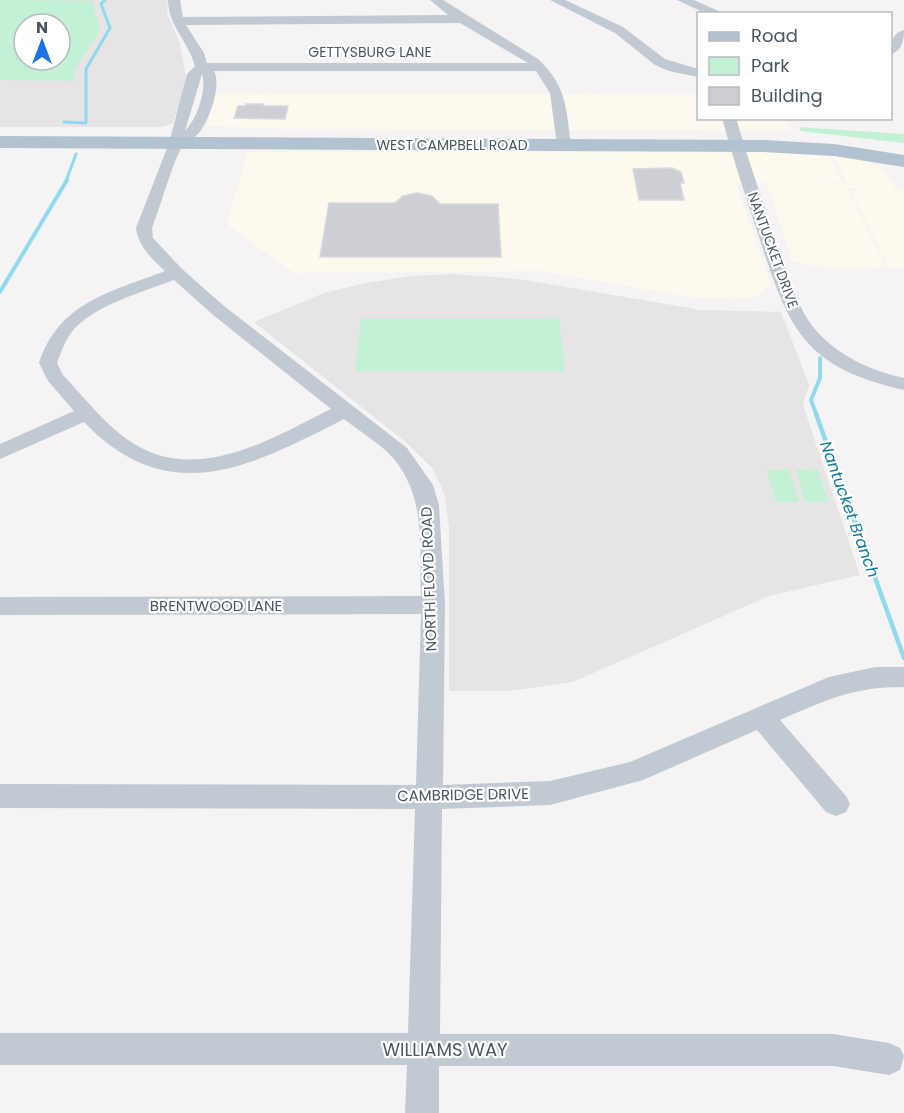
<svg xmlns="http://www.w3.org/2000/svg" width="904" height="1113" viewBox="0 0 904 1113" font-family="Poppins,sans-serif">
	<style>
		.commercial { fill: #fdf9ef }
		.education { fill: #e6e4e5; fill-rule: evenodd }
		.green { fill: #c3f1d5; fill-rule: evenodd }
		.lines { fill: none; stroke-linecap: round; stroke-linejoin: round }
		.stream-far2 { stroke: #90daee; stroke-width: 3 }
		.stream-far1 { stroke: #90daee; stroke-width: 4 }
		.stream { stroke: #90daee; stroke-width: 4.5 }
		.building { fill: #cdcfd5; stroke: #d7d9de; stroke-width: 1.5 }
		.minor { fill: #c1cad2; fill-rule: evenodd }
		.major { fill: #b3c2d1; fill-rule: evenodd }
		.labels { text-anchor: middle; stroke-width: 4.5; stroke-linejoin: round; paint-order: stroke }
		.far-street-label { font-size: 14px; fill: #4a5661; stroke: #fff }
		.street-label { font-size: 15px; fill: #4a5661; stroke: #fff }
		.water-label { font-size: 16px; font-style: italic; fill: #0c7c9b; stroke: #fff }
		.near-street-label { font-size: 18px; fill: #4a5661; stroke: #fff }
	</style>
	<rect width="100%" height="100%" fill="#f5f3f3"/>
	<path class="commercial" d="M 216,93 L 698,95 L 698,118 L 787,119 L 792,131 L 286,129 L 207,126 Z
		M 248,152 L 828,152 L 843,183 L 768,183 L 847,184 L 833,156 L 844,156 L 882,166 L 896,189 L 904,189 L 904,268 L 888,268 L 851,190 L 872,189 L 848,188 L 886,268 L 831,269 L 792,261 L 767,183 L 736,183 L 771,285 L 757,296 L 738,299 L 689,297 L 540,271 L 294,273 L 230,227 L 228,217 Z"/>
	<path class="education" d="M 0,0 L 168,0 L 167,13 L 180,43 L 186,78 L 184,93 L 172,124 L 161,127 L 0,127 ZM 24,24 L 60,24 L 60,60 L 24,60 Z
		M 454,274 L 519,279 L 701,310 L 781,312 L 809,385 L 803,405 L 860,575 L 769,596 L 573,682 L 509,691 L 449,691 L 449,526 L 444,493 L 433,469 L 408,444 L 254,322 L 324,293 L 361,284 L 410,276 Z"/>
	<path class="green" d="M 0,0 L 92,1 L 100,30 L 75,69 L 73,81 L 0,80 ZM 24,24 L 60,24 L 60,60 L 24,60 Z
		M 799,127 L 904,134 L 904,143 L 801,131 Z
		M 361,319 L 559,319 L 565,371 L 355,371 Z
		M 789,469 L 799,502 L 776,502 L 767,470 Z
		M 817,469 L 829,502 L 806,502 L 796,470 Z"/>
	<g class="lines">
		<path class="stream-far2" d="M 64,122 L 86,123 L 86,69 L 110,28 L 101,4 L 105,0
			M 66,181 L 76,154"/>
		<path class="stream-far1" d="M 0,292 L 67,180
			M 817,416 L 811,400 L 820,378 L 820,358"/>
		<path class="stream" d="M 816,414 L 904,658"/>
	</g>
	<path class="building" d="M 246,104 L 264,104 L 263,106 L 288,106 L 285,119 L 234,118 L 238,106 L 245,106 Z
		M 672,168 L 681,172 L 684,183 L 680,183 L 684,200 L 639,200 L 633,169 Z
		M 417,193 L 432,196 L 440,204 L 498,204 L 501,257 L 320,257 L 329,203 L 395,203 L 403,196 Z"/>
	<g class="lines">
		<path class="minor" d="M 168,0 L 180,0 L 183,17 L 448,15 L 430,0 L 443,0 L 538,59 C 567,86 566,108 571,145 L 564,149 L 557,145 L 550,93 L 536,71 L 214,71 C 222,85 209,121 199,133 C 194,139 185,141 181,148 C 169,173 162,202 152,228 L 153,238 L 182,269 L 224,306 L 407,448 L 433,485 L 439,505 L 445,605 L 443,785 L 550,781 L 630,762 L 829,677 L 875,667 L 904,667 L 904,687 C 851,687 827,700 780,720 L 846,796 L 850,804 L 846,812 L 836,816 L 826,812 L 757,730 L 643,780 L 550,805 L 442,809 L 440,1034 L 833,1034 L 889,1043 L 900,1048 L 904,1056 L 900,1070 L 889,1075 L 833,1066 L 439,1066 L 439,1113 L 405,1113 L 407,1065 L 0,1065 L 0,1033 L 408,1033 L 415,809 L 0,808 L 0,784 L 416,785 L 421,614 L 0,615 L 0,597 L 421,596 C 419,547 427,500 394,459 C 381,444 359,431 344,419 C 252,466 169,511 84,422 L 0,459 L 0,444 L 74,411 L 48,381 L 39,363 C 59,302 111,292 165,271 C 152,259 138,246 136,228 L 169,143 L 187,74 L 195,66 C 189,43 168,25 168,0 ZM 460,23 L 528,63 L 207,63 L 204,53 L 186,25 ZM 202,74 C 207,90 197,119 185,131 ZM 174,280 L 212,314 L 331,409 C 271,439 196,485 131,442 C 104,424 85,398 63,375 L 57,363 C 61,353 64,342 71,333 C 91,306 143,292 174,280 Z
			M 550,0 L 565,0 L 623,27 L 665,59 L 698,69 L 698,77 L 669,71 L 655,65 L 615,33 Z
			M 677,0 L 694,0 L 725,14 L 707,14 Z
			M 904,30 C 904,40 902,51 890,55 C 890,44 892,33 904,30 Z
			M 722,118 L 736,118 C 749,163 764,205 779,249 C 789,275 796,306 814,328 C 836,355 871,371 904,378 L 904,390 C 803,367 789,329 759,237 C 746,198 733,159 722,118 Z"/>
		<path class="major" d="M 0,136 L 763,140 L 834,144 L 904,155 L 904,167 L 834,156 L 763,152 L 0,148 Z"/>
	</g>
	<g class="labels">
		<g class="far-street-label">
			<text x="370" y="57">GETTYSBURG LANE</text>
			<text x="452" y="150">WEST CAMPBELL ROAD</text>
			<text transform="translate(773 250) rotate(70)" y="5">NANTUCKET DRIVE</text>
		</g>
		<g class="street-label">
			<text transform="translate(429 579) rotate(-92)" y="5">NORTH FLOYD ROAD</text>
			<text x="216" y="611">BRENTWOOD LANE</text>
			<text transform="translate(463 795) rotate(-1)" y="5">CAMBRIDGE DRIVE</text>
		</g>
		<g class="water-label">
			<text transform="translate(850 509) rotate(70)" y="6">Nantucket Branch</text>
		</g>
		<g class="near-street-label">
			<text x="445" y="1056">WILLIAMS WAY</text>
		</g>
	</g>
	<rect x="697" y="12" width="195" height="108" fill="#ffffff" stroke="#b7bbc0" stroke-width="1.5"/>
	<rect x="709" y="32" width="30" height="9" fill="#b3c2d1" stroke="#b7bbc0" stroke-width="1.5"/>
	<text x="751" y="42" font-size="18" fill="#4a5661">Road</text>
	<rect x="709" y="57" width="30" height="18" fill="#c3f1d5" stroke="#b7bbc0" stroke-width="1.5"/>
	<text x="751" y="72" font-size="18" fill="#4a5661">Park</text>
	<rect x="709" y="87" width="30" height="18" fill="#cdcfd5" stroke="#b7bbc0" stroke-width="1.5"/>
	<text x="751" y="102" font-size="18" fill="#4a5661">Building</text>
	<g transform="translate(42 42)"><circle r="28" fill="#ffffff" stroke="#b7bbc0" stroke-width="1.5"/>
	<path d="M0-4.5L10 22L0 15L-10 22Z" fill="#1a73e8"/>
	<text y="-9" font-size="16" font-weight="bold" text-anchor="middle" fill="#4a5661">N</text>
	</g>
</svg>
